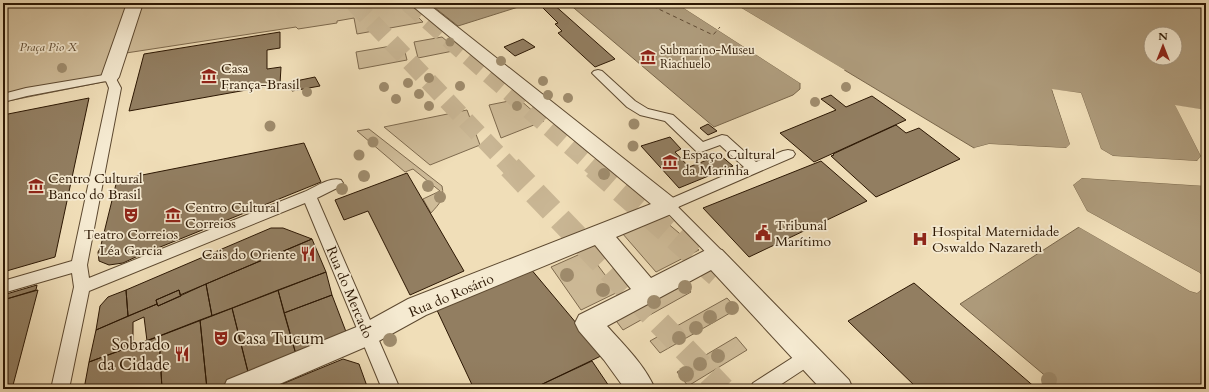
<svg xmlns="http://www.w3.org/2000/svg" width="1209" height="392" viewBox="0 0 1209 392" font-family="Cardo,serif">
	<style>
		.green { fill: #cfbc99; stroke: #7e6a4e }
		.water { fill: #ad9a7a; stroke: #79664a; fill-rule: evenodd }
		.pier { fill: #f0deb8 }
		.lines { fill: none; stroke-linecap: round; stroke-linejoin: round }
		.ferry { stroke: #604b33; stroke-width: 1; stroke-dasharray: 4 3.5; stroke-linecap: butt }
		.building { fill: #927e61; stroke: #2c1703 }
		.highway-tunnel-far1 { stroke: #c9b694; stroke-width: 18; stroke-dasharray: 18 9; stroke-linecap: butt }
		.highway-tunnel { stroke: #c9b694; stroke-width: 24; stroke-dasharray: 24 12; stroke-linecap: butt }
		.lane-casing { stroke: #5d4930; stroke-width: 2 }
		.street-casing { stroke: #5d4930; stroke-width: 2 }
		.lane { fill: #f5ead1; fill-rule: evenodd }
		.street { fill: #f5ead1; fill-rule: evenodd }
		.tree { fill: #9f8c6d }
		.labels { text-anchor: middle; stroke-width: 3.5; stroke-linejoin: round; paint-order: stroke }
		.far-park-label { font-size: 12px; font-style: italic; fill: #5d4930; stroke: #f5ead1 }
		.far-poi-label { font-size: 12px; fill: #2c1703; stroke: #f5ead1; text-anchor: start }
		.poi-label { font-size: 14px; fill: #2c1703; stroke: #f5ead1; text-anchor: start }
		.street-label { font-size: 14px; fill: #2c1703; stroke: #f5ead1 }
		.near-poi-label { font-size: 17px; fill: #2c1703; stroke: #f5ead1; text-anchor: start }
	</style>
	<rect width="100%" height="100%" fill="#f0deb8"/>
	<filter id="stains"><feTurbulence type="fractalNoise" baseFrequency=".005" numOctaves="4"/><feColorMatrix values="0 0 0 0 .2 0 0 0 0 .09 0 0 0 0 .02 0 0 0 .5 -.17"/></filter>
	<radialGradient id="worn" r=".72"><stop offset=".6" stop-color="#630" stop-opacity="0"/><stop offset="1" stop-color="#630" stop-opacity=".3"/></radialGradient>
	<path class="green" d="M 19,3 L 429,3 L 432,6 L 411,10 L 423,22 L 357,34 L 354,18 L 337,21 L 337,23 L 298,29 L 296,27 L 126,53 L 118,79 L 3,102 L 3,5 Z
		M 442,37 L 458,50 L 418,58 L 414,42 Z
		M 403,44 L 407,60 L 359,69 L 356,52 Z
		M 519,99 L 544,121 L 501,138 L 489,105 Z
		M 467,110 L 480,145 L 430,165 L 384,127 Z
		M 369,129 L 442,186 C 445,199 439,204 431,213 L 423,199 L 440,191 L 413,169 L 405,172 L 357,131 Z
		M 659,216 L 699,250 L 656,272 L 622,233 Z
		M 587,251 L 618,292 L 581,310 L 551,267 Z
		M 682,281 L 691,292 L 623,330 L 614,318 Z
		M 727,298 L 737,309 L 660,353 L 650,341 Z
		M 736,337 L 747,350 L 688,386 L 677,372 Z"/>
	<path class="water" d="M 429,3 L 531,3 L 458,26 Z
		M 568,3 L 676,3 L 800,83 L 800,89 L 793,95 L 714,127 Z
		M 733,3 L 1206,3 L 1206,111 L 1176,106 L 1201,156 L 1197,161 L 1113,156 L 1101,149 L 1081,93 L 1052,90 L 1070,144 L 1066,148 L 989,144 L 974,148 ZM 1151,34 L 1175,34 L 1175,58 L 1151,58 Z
		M 1082,178 L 1206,186 L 1206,279 L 1200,273 L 1087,211 L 1073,185 Z
		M 1079,227 L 1190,291 L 1197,293 L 1206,286 L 1206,389 L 1061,389 L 960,304 Z"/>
	<path class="pier" d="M 676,3 L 680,3 L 802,83 L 800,83 Z
		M 731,3 L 733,3 L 845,70 L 842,71 Z
		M 1052,89 L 1081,93 L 1101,149 L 1113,156 L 1197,161 L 1201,156 L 1175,105 L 1206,110 L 1206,113 L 1179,108 L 1203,157 L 1197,163 L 1112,158 L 1099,150 L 1079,95 L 1055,92 L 1072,144 L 1067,150 L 989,146 L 976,150 L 974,148 L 989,144 L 1066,148 L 1070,144 Z
		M 1082,176 L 1206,184 L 1206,186 L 1082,178 L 1073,185 L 1087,211 L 1200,273 L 1206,281 L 1198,274 L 1086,213 L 1071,185 Z
		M 1077,226 L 1080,226 L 1191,289 L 1197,291 L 1206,284 L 1206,286 L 1197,293 L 1190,291 Z"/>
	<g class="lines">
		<path class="ferry" d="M 646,3 L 713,35 L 720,27"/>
	</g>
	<path class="building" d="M 538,3 L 552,3 L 615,59 L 595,67 L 558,33 L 562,31 L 555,24 L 558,23 Z
		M 280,32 L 280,48 L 267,50 L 267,69 L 281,67 L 280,84 L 129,111 L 144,54 Z
		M 523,39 L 535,47 L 515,56 L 504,47 Z
		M 315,77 L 320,86 L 292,91 L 291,82 Z
		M 831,95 L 846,107 L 872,96 L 906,120 L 814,162 L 780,133 L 836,110 L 821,99 Z
		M 89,98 L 55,257 L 3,272 L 3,115 Z
		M 708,124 L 717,131 L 708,135 L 700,128 Z
		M 896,125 L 906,133 L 919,128 L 960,159 L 876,197 L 831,156 L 834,155 L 833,154 Z
		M 670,137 L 681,149 L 675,152 L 689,167 L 720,155 L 733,166 L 679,188 L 641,146 Z
		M 304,143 L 321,182 L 138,256 L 123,263 L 109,265 L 99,261 L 98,252 L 102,245 L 101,245 L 117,180 Z
		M 821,161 L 867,201 L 749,257 L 703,208 Z
		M 407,173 L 464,271 L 410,295 L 368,211 L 344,220 L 335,200 Z
		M 271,228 L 283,228 L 312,239 L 180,295 L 179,290 L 156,300 L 157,304 L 128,316 L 126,290 Z
		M 312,239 L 326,272 L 212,316 L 206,284 Z
		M 530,268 L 603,355 L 532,389 L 474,389 L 435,306 Z
		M 326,272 L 332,295 L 284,313 L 278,290 Z
		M 914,283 L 1037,389 L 918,389 L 848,321 Z
		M 206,284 L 212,316 L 147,341 L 144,317 L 133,322 L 133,346 L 89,362 L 96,330 L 157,304 L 158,306 Z
		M 37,285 L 36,290 L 3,300 L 3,295 Z
		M 38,290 L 12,389 L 3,389 L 3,300 Z
		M 126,290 L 128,316 L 96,330 L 100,306 L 108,297 Z
		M 179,290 L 181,296 L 158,306 L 156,300 Z
		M 278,290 L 297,358 L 249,376 L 232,308 Z
		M 332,295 L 348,337 L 297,358 L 284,313 Z
		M 232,308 L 249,376 L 218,389 L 207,389 L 200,320 Z
		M 200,320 L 207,389 L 162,389 L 159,336 Z
		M 159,336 L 162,389 L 105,389 L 105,386 L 96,389 L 84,389 L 89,362 Z
		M 343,359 L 359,364 L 368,389 L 270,389 Z
		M 592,361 L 611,389 L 532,389 Z"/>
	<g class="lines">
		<path class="highway-tunnel-far1" d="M 354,3 L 511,168
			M 408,3 L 595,168"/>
		<path class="highway-tunnel" d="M 510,167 L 723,389
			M 594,167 L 717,275"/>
		<defs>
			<path id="lane" d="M 598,70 L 602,71 L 635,101 L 648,109 L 673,115 L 703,142 L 722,135 L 727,136 L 756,162 L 783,151 L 788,150 L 793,151 L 795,154 L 793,157 L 678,207 L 729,258 L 732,262 L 729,266 L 724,268 L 719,266 L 661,206 L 663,202 L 744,167 L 720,145 L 701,152 L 696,151 L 665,121 L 640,115 L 627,107 L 594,75 L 592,73 L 594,71 Z
				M 110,74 L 114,75 L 121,88 L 87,265 L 89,278 L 304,192 C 314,188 330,176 341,180 L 343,183 L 341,186 L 317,198 L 400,389 L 382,389 L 305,203 L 89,291 L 69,389 L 51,389 L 74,287 L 72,273 L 3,293 L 3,281 L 72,261 L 109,88 L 106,81 L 27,96 L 3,102 L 3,94 L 26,88 Z
				M 812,346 L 818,349 L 821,354 L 815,362 L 774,389 L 750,389 L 753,383 L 806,349 Z"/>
			<path id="street" d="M 127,3 L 143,3 L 119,77 L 116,81 L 110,82 L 104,81 L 101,77 Z
				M 409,3 L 427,3 L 676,200 L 679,206 L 676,212 L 616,237 L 651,278 L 706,250 L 714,248 L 722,250 L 849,380 L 853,389 L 821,389 L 711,270 L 607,326 C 624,345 645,365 655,389 L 625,389 L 604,360 L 579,331 L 575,323 L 579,315 L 631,289 L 595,245 L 426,315 L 377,342 L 268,389 L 223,389 L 227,380 L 359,326 L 408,299 L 651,204 Z"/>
		</defs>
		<use href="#lane" class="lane-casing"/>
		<use href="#street" class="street-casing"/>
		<use href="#lane" class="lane"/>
		<use href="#street" class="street"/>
	</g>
	<g class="tree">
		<circle cx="450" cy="42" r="4.5"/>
		<circle cx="501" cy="61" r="5"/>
		<circle cx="62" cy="68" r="5"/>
		<circle cx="429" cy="78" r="5"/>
		<circle cx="543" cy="81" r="5"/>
		<circle cx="408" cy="83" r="5"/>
		<circle cx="460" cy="86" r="5"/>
		<circle cx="384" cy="87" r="5"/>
		<circle cx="846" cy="87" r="5"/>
		<circle cx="307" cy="92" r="5"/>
		<circle cx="419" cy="94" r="5"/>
		<circle cx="548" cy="95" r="5"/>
		<circle cx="568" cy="98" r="5"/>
		<circle cx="396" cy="99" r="5"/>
		<circle cx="815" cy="102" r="5"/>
		<circle cx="429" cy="106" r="5"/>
		<circle cx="517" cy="106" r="5"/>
		<circle cx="634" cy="124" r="5.5"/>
		<circle cx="270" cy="126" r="5.5"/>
		<circle cx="373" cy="142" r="5.5"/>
		<circle cx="633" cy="146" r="5.5"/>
		<circle cx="359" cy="155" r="5.5"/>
		<circle cx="604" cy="174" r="6"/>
		<circle cx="364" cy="176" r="6"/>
		<circle cx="428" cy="186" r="6"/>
		<circle cx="342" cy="189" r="6"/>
		<circle cx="440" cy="197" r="6"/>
		<circle cx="567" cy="275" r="7"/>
		<circle cx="685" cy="287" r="7"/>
		<circle cx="603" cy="290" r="7"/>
		<circle cx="654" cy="302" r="7"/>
		<circle cx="732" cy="308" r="7"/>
		<circle cx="710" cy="317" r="7"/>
		<circle cx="696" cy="328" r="7"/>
		<circle cx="679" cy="338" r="7"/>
		<circle cx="390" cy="340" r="7"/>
		<circle cx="718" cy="356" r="7"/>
		<circle cx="700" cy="364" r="7"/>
		<circle cx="686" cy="374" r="8"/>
		<circle cx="1049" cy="380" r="8"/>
	</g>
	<defs>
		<symbol id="museum-bare" viewBox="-9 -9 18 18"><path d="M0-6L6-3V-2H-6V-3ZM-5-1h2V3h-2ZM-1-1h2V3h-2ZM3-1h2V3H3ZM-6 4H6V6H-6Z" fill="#8f2418" stroke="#f5ead1" stroke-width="2.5" paint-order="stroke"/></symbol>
		<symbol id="theatre-bare" viewBox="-9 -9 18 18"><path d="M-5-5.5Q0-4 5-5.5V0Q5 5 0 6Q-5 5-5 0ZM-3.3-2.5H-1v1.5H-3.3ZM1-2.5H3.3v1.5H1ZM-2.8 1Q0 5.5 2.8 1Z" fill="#8f2418" stroke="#f5ead1" stroke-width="2.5" paint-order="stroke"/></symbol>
		<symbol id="civic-bare" viewBox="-9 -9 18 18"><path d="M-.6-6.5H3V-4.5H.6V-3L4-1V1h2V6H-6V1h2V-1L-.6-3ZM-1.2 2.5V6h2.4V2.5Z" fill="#8f2418" stroke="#f5ead1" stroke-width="2.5" paint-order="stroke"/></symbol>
		<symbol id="hospital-bare" viewBox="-9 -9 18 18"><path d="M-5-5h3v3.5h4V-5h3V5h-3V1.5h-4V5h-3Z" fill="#8f2418" stroke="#f5ead1" stroke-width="2.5" paint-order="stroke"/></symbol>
		<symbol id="restaurant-bare" viewBox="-9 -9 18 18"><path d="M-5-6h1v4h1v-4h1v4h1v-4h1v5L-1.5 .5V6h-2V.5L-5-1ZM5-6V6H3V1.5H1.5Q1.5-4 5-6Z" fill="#8f2418" stroke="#f5ead1" stroke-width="2.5" paint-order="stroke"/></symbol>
	</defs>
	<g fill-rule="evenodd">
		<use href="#museum-bare" x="637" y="46" width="22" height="22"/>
		<use href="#museum-bare" x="198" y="65" width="22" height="22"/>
		<use href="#museum-bare" x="659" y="151" width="22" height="22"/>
		<use href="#museum-bare" x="25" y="175" width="22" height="22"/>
		<use href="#theatre-bare" x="120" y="204" width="22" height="22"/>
		<use href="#museum-bare" x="162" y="204" width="22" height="22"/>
		<use href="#civic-bare" x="752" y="222" width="22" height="22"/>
		<use href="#hospital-bare" x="909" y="228" width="22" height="22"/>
		<use href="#restaurant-bare" x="297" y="243" width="22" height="22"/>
		<use href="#theatre-bare" x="210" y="327" width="22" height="22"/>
		<use href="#restaurant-bare" x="171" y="343" width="22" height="22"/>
	</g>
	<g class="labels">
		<g class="far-park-label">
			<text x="48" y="51">Praça Pio X</text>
		</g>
		<g class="far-poi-label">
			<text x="660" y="54">Submarino-Museu<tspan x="660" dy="14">Riachuelo</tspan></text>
		</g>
		<g class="poi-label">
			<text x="221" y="73">Casa<tspan x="221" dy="16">França-Brasil</tspan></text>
			<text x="682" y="159">Espaço Cultural<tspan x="682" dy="16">da Marinha</tspan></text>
			<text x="48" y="183">Centro Cultural<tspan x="48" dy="16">Banco do Brasil</tspan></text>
			<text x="185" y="212">Centro Cultural<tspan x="185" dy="16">Correios</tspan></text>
			<text x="775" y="230">Tribunal<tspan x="775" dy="16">Marítimo</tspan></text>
			<text x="932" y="236">Hospital Maternidade<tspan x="932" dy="16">Oswaldo Nazareth</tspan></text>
			<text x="131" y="239" text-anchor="middle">Teatro Correios<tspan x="131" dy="16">Léa Garcia</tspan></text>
			<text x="296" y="259" text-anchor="end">Cais do Oriente</text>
		</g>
		<g class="street-label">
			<text transform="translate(350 292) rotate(67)" y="5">Rua do Mercado</text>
			<text transform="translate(451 295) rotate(-23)" y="5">Rua do Rosário</text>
		</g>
		<g class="near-poi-label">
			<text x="233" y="344">Casa Tucum</text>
			<text x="170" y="350" text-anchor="end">Sobrado<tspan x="170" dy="20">da Cidade</tspan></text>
		</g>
	</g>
	<rect width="1209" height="392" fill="none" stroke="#f0deb8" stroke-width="16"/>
	<rect x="4" y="4" width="1201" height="384" fill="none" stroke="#2c1703" stroke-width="2"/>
	<rect x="8" y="8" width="1193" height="376" fill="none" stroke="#2c1703"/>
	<g transform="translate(1163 46)"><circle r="19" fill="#f5ead1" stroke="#a5967f"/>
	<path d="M0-3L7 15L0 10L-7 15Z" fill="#8f2418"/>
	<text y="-6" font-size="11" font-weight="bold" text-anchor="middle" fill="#2c1703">N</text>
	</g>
	<rect width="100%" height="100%" filter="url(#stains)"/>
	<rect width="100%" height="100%" fill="url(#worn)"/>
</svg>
